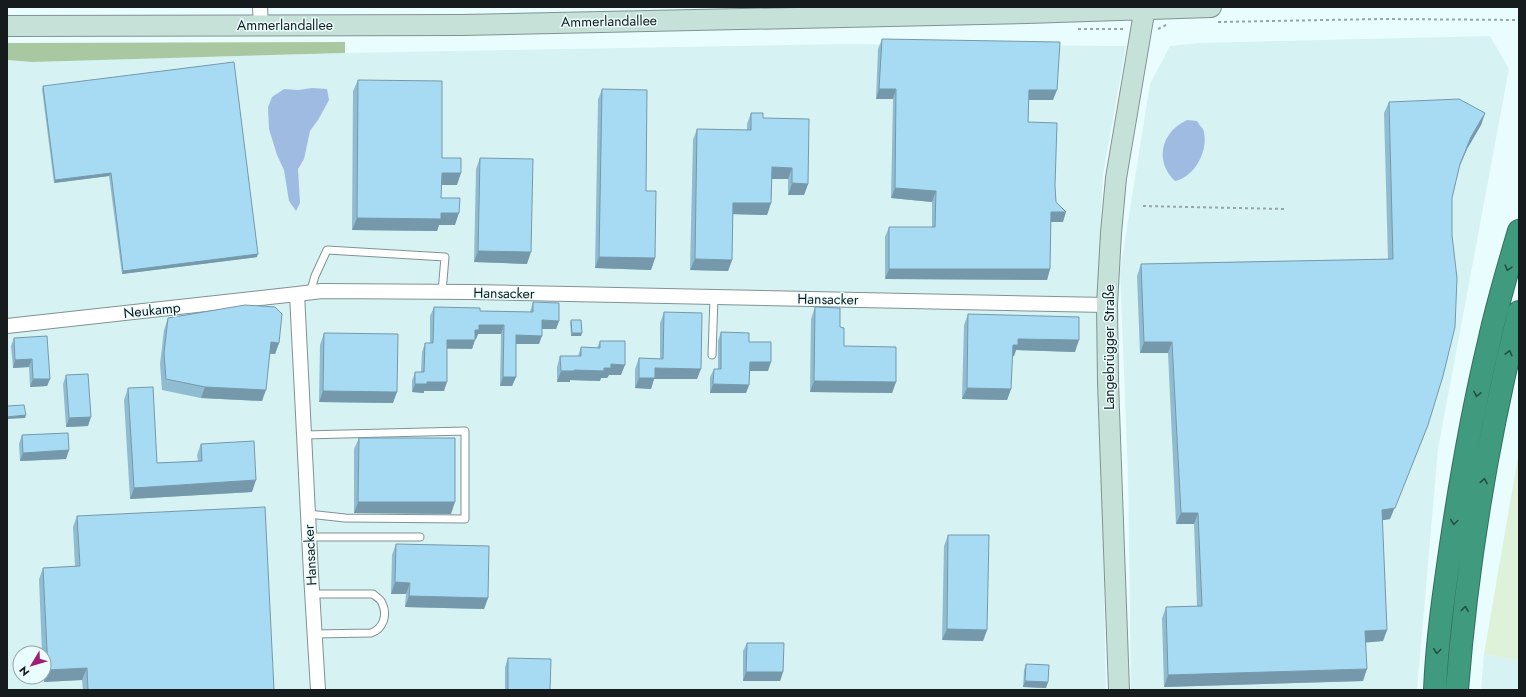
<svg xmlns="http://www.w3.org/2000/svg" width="1526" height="697" viewBox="0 0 1526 697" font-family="Jost,sans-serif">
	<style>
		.built { fill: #d6f2f3; fill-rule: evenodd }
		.green { fill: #def2d9 }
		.forest { fill: #a9c8a1 }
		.water { fill: #a0bbe2 }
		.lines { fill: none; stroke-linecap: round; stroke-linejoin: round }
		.lane-casing { stroke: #819292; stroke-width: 9 }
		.street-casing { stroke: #819292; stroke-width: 16 }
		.secondary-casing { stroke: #819292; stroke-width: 22 }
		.highway-casing { stroke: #316f5c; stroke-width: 24 }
		.path { stroke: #97a5a6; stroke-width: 2; stroke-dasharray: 3 3; stroke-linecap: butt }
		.lane { stroke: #fff; stroke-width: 7 }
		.street { stroke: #fff; stroke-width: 14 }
		.secondary { stroke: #c6e1d8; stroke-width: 20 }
		.highway { stroke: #409b7e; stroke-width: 22 }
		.wall { fill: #90bcd1 }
		.shaded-wall { fill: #7599aa }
		.building { fill: #a7dbf3; stroke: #7599aa }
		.oneway { stroke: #274f44 }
		.labels { text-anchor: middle; stroke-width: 3; stroke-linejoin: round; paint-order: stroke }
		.street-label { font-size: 14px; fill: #161c1d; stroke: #eafdfe }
	</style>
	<rect width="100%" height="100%" fill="#eafdfe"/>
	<path class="built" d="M 1490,36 L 1509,69 L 1438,449 L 1417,690 L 1131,690 L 1128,475 L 1120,271 L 1150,84 L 1170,46 L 1199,43 Z
		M 842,44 L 1126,46 L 1103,175 L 1100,239 L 1102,487 L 1106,690 L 7,690 L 7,60 L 32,62 L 345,53 ZM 20,653 L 44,653 L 44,677 L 20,677 Z
		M 1484,654 L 1519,661 L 1519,690 L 1481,690 Z"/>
	<path class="green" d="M 1519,451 L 1519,661 L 1484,654 Z"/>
	<path class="forest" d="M 345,42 L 345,53 L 32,62 L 7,60 L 7,43 Z"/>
	<path class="water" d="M 312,88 L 327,89 L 329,100 L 318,120 L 310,131 L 304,159 L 298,169 L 300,203 L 296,211 L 289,201 L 284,170 L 277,155 L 269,129 L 268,107 L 272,97 L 284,89 L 298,90 Z
		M 1187,120 L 1197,121 C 1199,124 1201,127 1203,129 C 1210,149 1195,177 1175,181 C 1154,161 1161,132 1187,120 Z"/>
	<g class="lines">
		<defs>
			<path id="lane" d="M 310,293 L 315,276 L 327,250 L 445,257 L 442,292
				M 712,355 L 714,297
				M 304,435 L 465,431 L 465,519 L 345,518 L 308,514
				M 309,537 L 420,537
				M 312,594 L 373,594 C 376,597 381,599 382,603 C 388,615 383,629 371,633 L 314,634"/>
			<path id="street" d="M 260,7 L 261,25
				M 7,326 L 297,294
				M 318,690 L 311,574 L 297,294 L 322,291 L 470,292 L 1107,305"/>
			<path id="secondary" d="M 7,26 L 463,25 L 1027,13 L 1211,7
				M 1119,690 L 1108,382 L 1107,305 L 1111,233 L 1116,178 L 1145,7"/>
			<path id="highway" d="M 1435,690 C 1437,641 1444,593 1451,545 C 1461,477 1473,409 1489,342 C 1497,305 1508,268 1519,231
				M 1457,690 C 1467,563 1488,436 1519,312"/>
		</defs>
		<use href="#lane" class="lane-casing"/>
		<use href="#street" class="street-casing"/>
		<use href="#secondary" class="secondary-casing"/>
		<use href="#highway" class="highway-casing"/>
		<path class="path" d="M 1218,22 L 1381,19 L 1519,20
			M 1078,29 L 1125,29
			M 1158,29 L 1166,25
			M 1143,206 L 1285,209"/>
		<use href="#lane" class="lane"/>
		<use href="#street" class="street"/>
		<use href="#secondary" class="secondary"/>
		<use href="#highway" class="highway"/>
	</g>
	<path class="wall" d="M 882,39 L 1053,100 L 1029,100 L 1028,122 L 1055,186 L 1056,202 L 1063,222 L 1051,222 L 1050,269 L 1047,280 L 885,279 L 885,237 L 889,227 L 932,227 L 932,202 L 891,198 L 893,99 L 876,99 L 878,49 Z
		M 358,80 L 442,158 L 457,185 L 441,185 L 441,198 L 455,225 L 439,225 L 437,231 L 352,230 L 353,91 Z
		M 43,86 L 257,257 L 122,274 L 109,176 L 54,183 L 42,89 Z
		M 602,89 L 655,258 L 651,270 L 595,268 L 598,100 Z
		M 1389,102 L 1485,113 L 1481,125 L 1467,149 L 1459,167 L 1452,198 L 1428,425 L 1390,519 L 1382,520 L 1387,630 L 1383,641 L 1366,642 L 1363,681 L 1164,687 L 1162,618 L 1166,607 L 1197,606 L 1194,524 L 1176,524 L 1168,353 L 1140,353 L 1137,276 L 1141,264 L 1388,259 L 1384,113 Z
		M 751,113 L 763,118 L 808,184 L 804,195 L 788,195 L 788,179 L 772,179 L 771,203 L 767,215 L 733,214 L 732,260 L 728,271 L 690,270 L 693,140 L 697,129 L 747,130 L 747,124 Z
		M 480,158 L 527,264 L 474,262 L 476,169 Z
		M 533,302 L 559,321 L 556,329 L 542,329 L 539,344 L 516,344 L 516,377 L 512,386 L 500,386 L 501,334 L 478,334 L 476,339 L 475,339 L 472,349 L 447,349 L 444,391 L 424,391 L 424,393 L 412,392 L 412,381 L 415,372 L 421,372 L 422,352 L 425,343 L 430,343 L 430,316 L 434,307 L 480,311 L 530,312 Z
		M 815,307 L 840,327 L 844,346 L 896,382 L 892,393 L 810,392 L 811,319 Z
		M 664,312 L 697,379 L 654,379 L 651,389 L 635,388 L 635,369 L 639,358 L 660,359 L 660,323 Z
		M 968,314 L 1075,352 L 1016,350 L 1014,356 L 1012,356 L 1011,389 L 1007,400 L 962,399 L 964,325 Z
		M 168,318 L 279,343 L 275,354 L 270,354 L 262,401 L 201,398 L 162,390 L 160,364 L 164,330 Z
		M 571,320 L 581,336 L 571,336 L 570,323 Z
		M 721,332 L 749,342 L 768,371 L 750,371 L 749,385 L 746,393 L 710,393 L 710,377 L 714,369 L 718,369 L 718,341 Z
		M 324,333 L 393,403 L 319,402 L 320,345 Z
		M 14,338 L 50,379 L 47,386 L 30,387 L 29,367 L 13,368 L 11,346 Z
		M 600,341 L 621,375 L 609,375 L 607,378 L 601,378 L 600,381 L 570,380 L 570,382 L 557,382 L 557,367 L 560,356 L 578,356 L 581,347 L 597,348 Z
		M 66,375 L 88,426 L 66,427 L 63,384 Z
		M 128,388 L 157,463 L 198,461 L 197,455 L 201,444 L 252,492 L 130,499 L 124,400 Z
		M 22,435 L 69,450 L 66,459 L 20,461 L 19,444 Z
		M 359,438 L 451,514 L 354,513 L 354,449 Z
		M 77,516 L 274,690 L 83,690 L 82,680 L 44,682 L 44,653 L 42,653 L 39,579 L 43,568 L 75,566 L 73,527 Z
		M 948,535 L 987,630 L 983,641 L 942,640 L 944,546 Z
		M 396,544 L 488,598 L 484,609 L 405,607 L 406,594 L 391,594 L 392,555 Z
		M 747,643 L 783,672 L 780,681 L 743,681 L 743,651 Z
		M 508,658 L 550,690 L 505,690 L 505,667 Z
		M 1026,664 L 1048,682 L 1046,688 L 1023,687 L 1024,670 Z"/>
	<path class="shaded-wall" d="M 879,89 L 896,89 L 893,99 L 876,99 Z
		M 1029,90 L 1057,90 L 1053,100 L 1025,100 Z
		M 1485,113 L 1481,125 L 1467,149 L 1456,175 L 1471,137 Z
		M 772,167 L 792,168 L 788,179 L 768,179 Z
		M 111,173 L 109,176 L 54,183 L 55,180 Z
		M 442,173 L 461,173 L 457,185 L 437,185 Z
		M 792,183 L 808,184 L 804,195 L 788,195 Z
		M 895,188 L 936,191 L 932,202 L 891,198 Z
		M 733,203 L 771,203 L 767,215 L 729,214 Z
		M 1051,212 L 1066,212 L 1063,222 L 1048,222 Z
		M 441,213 L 459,213 L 455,225 L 439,225 L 437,231 L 352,230 L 357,218 Z
		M 478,251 L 531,252 L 527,264 L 474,262 Z
		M 258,254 L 257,257 L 122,274 L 123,271 Z
		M 599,257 L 655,258 L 651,270 L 595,268 Z
		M 695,259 L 732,260 L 728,271 L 690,270 Z
		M 889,269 L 1050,269 L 1047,280 L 885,279 Z
		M 542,320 L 559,321 L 556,329 L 539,329 Z
		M 479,325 L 504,325 L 501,334 L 478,334 L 476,339 L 472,339 L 475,330 Z
		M 572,333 L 582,333 L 581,336 L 571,336 Z
		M 516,335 L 542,336 L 539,344 L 513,344 Z
		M 1018,339 L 1079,340 L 1075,352 L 1016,350 L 1014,356 L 1008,356 L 1013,345 Z
		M 447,340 L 475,340 L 472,349 L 444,348 Z
		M 271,342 L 279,343 L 275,354 L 267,353 Z
		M 1144,342 L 1172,342 L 1168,353 L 1140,353 Z
		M 32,359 L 29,367 L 13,368 L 15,360 Z
		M 750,362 L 771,362 L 768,371 L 747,371 Z
		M 611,364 L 625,365 L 621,375 L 609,375 L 607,378 L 601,378 L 600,381 L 570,380 L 570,382 L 557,382 L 561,371 L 604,368 Z
		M 655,368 L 701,369 L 697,379 L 654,379 L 651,389 L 635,388 L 639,378 Z
		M 503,377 L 516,377 L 512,386 L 500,386 Z
		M 33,379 L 50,379 L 47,386 L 30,387 Z
		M 814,381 L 896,382 L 892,393 L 810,392 Z
		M 427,382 L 447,382 L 444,391 L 424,391 L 424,393 L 412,392 L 415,384 Z
		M 713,384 L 749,385 L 746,393 L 710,393 Z
		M 205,387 L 266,390 L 262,401 L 201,398 Z
		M 967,388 L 1011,389 L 1007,400 L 962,399 Z
		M 323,391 L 397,392 L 393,403 L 319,402 Z
		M 26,415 L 25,418 L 7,419 L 7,417 Z
		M 91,417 L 88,426 L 66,427 L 69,418 Z
		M 1428,425 L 1390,519 L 1378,521 L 1382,510 Z
		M 69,450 L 66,459 L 20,461 L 23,453 Z
		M 256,480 L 252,492 L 130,499 L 134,488 Z
		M 358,502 L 455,502 L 451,514 L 354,513 Z
		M 1181,513 L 1198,513 L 1194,524 L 1176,524 Z
		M 395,582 L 410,583 L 406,594 L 391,594 Z
		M 409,596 L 488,598 L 484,609 L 405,607 Z
		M 947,629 L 987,630 L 983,641 L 942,640 Z
		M 1387,630 L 1383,641 L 1361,643 L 1365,631 Z
		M 87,668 L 82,680 L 44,682 L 48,670 Z
		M 1367,669 L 1363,681 L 1164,687 L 1168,675 Z
		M 746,672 L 783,672 L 780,681 L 743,681 Z
		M 1025,681 L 1048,682 L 1046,688 L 1023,687 Z"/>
	<path class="building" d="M 882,39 L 1060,42 L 1057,90 L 1029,90 L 1028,122 L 1057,123 L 1055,186 L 1056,202 L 1066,212 L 1051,212 L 1050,269 L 889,269 L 889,227 L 935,227 L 936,191 L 895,188 L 896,89 L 879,89 Z
		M 234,62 L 258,254 L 123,271 L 111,173 L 55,180 L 43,86 Z
		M 358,80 L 442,81 L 442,158 L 461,158 L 461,173 L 442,173 L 441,198 L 460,198 L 459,213 L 441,213 L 441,219 L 357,218 Z
		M 602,89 L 647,90 L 646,191 L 656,191 L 655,258 L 599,257 Z
		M 1459,99 L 1485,113 L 1471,137 L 1460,164 L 1452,198 L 1452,235 L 1457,278 L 1455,327 L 1443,376 L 1428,425 L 1395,508 L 1382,510 L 1387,630 L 1365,631 L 1367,669 L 1168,675 L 1166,607 L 1202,606 L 1198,513 L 1181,513 L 1172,342 L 1144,342 L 1141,264 L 1393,259 L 1389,102 Z
		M 751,113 L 763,113 L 763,118 L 809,119 L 808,184 L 792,183 L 792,168 L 772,167 L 771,203 L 733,203 L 732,260 L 695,259 L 697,129 L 751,130 Z
		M 480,158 L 533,159 L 531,252 L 478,251 Z
		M 533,302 L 559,303 L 559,321 L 542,320 L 542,336 L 516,335 L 516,377 L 503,377 L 504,325 L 479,325 L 479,330 L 475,330 L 475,340 L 447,340 L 447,382 L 427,382 L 427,384 L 415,384 L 415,372 L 424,372 L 425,343 L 433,343 L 434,307 L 480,308 L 480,311 L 533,312 Z
		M 245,305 L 275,307 L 282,314 L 279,343 L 271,342 L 266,390 L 205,387 L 166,379 L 164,353 L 168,318 Z
		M 815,307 L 840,308 L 840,327 L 844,328 L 844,346 L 896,347 L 896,382 L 814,381 Z
		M 664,312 L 702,313 L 701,369 L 655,368 L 655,378 L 639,378 L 639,358 L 663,359 Z
		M 968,314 L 1079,317 L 1079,340 L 1018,339 L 1018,345 L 1013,345 L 1011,389 L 967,388 Z
		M 571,320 L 581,320 L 582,333 L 572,333 Z
		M 721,332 L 749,333 L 749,342 L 771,342 L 771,362 L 750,362 L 749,385 L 713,384 L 714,369 L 721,369 Z
		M 324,333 L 398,334 L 397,392 L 323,391 Z
		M 47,336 L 50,379 L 33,379 L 32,359 L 15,360 L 14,338 Z
		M 600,341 L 625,341 L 625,365 L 611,364 L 611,368 L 604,368 L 604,371 L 574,370 L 574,371 L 561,371 L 560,356 L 581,356 L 581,347 L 600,348 Z
		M 88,374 L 91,417 L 69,418 L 66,375 Z
		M 153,387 L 157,463 L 202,461 L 201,444 L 254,441 L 256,480 L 134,488 L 128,388 Z
		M 24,405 L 26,415 L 7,417 L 7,406 Z
		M 68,433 L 69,450 L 23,453 L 22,435 Z
		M 359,438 L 455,438 L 455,502 L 358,502 Z
		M 265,507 L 274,690 L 88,690 L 87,668 L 48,670 L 43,568 L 80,566 L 77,516 Z
		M 948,535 L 989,535 L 987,630 L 947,629 Z
		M 396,544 L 489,546 L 488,598 L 409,596 L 410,583 L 395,582 Z
		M 747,643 L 784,643 L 783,672 L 746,672 Z
		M 508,658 L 551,659 L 550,690 L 508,690 Z
		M 1026,664 L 1049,665 L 1048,682 L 1025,681 Z"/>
	<defs><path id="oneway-chevron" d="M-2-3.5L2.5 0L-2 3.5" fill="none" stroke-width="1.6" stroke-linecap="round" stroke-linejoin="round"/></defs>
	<g class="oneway">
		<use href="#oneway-chevron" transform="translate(1508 268) rotate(106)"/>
		<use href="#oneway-chevron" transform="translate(1509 353) rotate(-76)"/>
		<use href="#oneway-chevron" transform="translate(1477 394) rotate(102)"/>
		<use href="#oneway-chevron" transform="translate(1484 481) rotate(-80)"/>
		<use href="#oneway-chevron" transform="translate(1454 522) rotate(98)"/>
		<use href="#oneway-chevron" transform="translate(1465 609) rotate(-83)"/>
		<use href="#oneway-chevron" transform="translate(1437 651) rotate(97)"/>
	</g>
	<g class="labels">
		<g class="street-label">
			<text transform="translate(609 21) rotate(-1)" y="5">Ammerlandallee</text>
			<text x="285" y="30">Ammerlandallee</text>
			<text transform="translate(504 293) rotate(1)" y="5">Hansacker</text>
			<text transform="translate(828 299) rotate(1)" y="5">Hansacker</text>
			<text transform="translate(152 310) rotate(-6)" y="5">Neukamp</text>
			<text transform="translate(1109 347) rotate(-90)" y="5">Langebrügger Straße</text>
			<text transform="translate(310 555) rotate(-93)" y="5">Hansacker</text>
		</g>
	</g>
	<rect width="1526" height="697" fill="none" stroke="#161c1d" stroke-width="16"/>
	<g transform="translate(32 665) rotate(232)"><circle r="19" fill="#eafdfe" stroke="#95a3a4"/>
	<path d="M0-3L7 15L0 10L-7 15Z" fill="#9e2074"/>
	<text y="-6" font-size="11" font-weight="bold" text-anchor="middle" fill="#161c1d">N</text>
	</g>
</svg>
